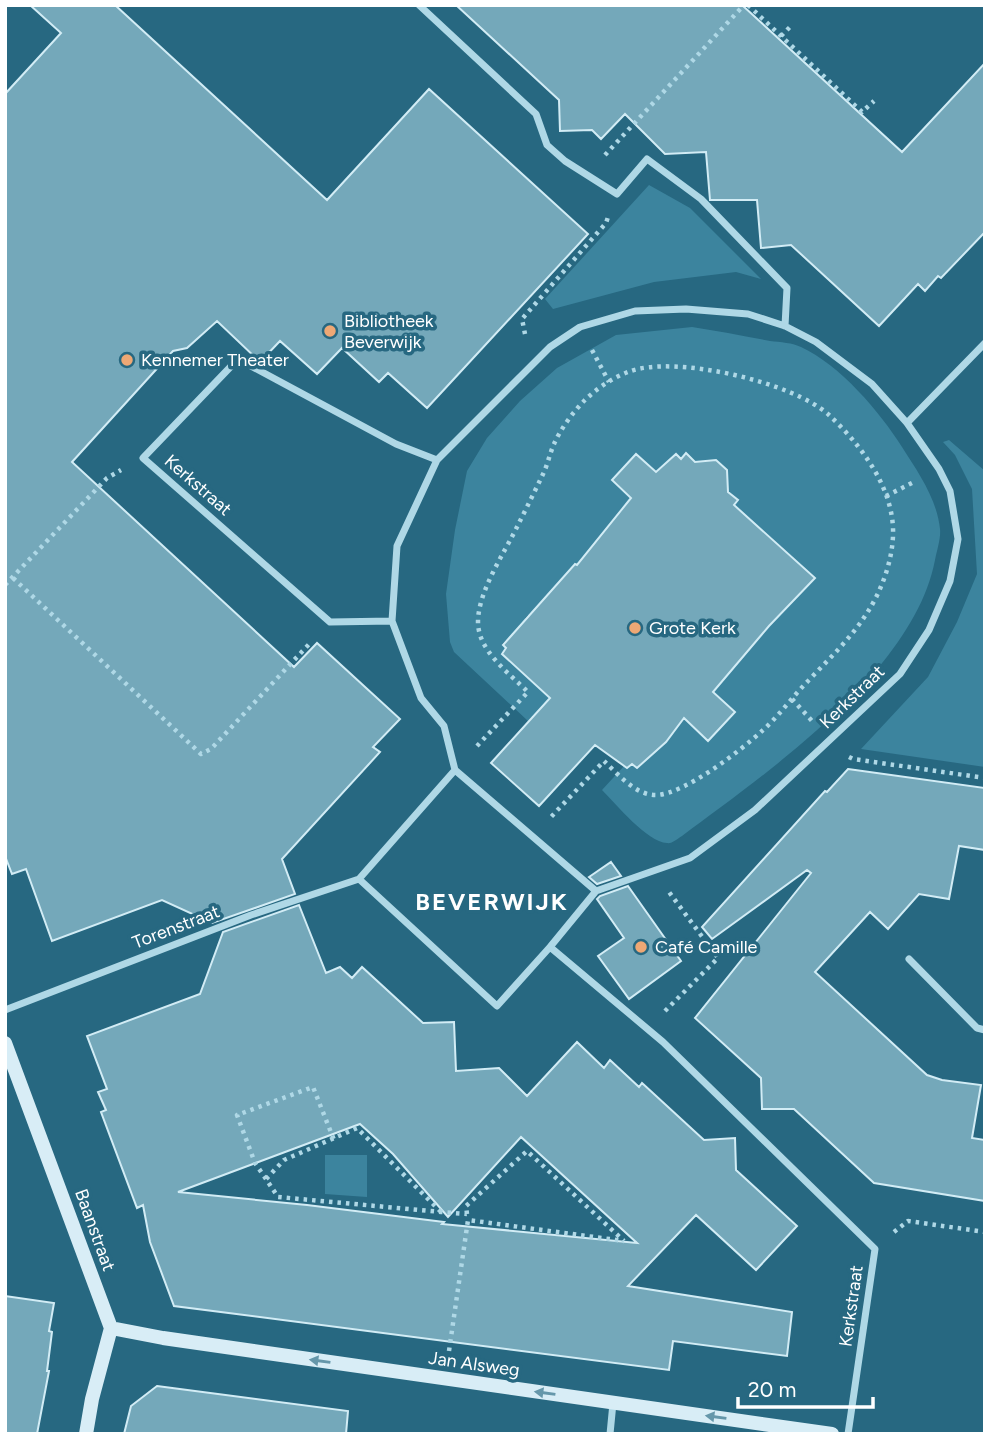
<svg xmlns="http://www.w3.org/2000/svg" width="990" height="1439" viewBox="0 0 990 1439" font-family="Figtree,sans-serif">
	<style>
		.green { fill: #3c849e }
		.building { fill: #74a8ba; stroke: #d2ecf5; stroke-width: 2; fill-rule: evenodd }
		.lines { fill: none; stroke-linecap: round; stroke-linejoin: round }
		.path { stroke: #afd8e6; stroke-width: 4.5; stroke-dasharray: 3.5 5; stroke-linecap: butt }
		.street { stroke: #afd8e6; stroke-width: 7 }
		.secondary { stroke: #d8edf6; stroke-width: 14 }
		.oneway { fill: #6597aa }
		.poi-dot { fill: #eea875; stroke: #276881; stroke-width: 2.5 }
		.labels { text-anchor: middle; stroke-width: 7; stroke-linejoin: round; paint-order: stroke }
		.poi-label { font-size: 18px; fill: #fff; stroke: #276881; text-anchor: start }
		.street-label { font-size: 18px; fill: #fff; stroke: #276881 }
		.district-label { font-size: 24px; font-weight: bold; letter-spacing: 2px; fill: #fff; stroke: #276881 }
	</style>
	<rect width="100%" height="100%" fill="#276881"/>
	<path class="green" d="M 649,185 L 690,208 L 761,279 L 736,272 L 654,282 L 553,309 L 545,299 Z
		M 692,327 C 718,331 744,336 770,341 C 780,342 793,343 801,347 C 840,365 880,412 902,447 C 918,472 937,499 940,529 C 941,538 937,550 935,560 C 914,671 768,772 682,836 C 677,839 672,844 667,843 C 647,842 616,804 602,790 L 624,766 L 627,768 L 632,764 L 637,768 L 686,715 L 690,724 L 708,741 L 735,712 L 717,695 L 709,692 L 752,635 L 793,601 L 815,578 L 734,505 L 738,500 L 717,491 L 728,479 L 727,470 L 697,472 L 676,454 L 663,479 L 636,454 L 612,480 L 639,505 L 581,569 L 574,564 L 549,593 L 553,597 L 533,619 L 528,615 L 525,618 L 530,623 L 510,644 L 506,640 L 502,644 L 506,648 L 502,654 L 556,694 L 528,721 L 454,652 L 450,642 L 446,594 L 455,530 L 467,471 L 487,438 L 520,401 L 557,368 L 616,335 Z
		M 949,440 L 985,471 L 985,767 L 861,749 L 928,677 L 957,622 L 977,574 L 972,489 L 955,455 L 943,442 Z
		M 325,1155 L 367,1155 L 367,1197 L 325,1194 Z"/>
	<path class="building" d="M 30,5 L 115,5 L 327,200 L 429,89 L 588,234 L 427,408 L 388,373 L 379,382 L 342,348 L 317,374 L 280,341 L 260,362 L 217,321 L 187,348 L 173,351 L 72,462 L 294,667 L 317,643 L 400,719 L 373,747 L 380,752 L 282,859 L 295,894 L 212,923 L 162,900 L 52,941 L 26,869 L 12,874 L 5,856 L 5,94 L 61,33 Z
		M 456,5 L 742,5 L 902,152 L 985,63 L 985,232 L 941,278 L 938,276 L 925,291 L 918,284 L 879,326 L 791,245 L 761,248 L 757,200 L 710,200 L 706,152 L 665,154 L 625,114 L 601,139 L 592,130 L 560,131 L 559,100 Z
		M 686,453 L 695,462 L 716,460 L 727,470 L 728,492 L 738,500 L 734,505 L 815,578 L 769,626 L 713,692 L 735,712 L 708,741 L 684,718 L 666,742 L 637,768 L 632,764 L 627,768 L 595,745 L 539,806 L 491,763 L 550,698 L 502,654 L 506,648 L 503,645 L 575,564 L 577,565 L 631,498 L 612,480 L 636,454 L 656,472 L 676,454 L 681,459 Z
		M 848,769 L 985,788 L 985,850 L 959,846 L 949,899 L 919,894 L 888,929 L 870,912 L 815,972 L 927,1075 L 942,1080 L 981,1085 L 972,1138 L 985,1140 L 985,1201 L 874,1183 L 794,1109 L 762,1109 L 761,1078 L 695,1018 L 811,873 L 807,870 L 712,939 L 702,927 L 825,791 L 827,792 Z
		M 611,862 L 621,876 L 597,884 L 589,877 Z
		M 628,886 L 681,961 L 629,999 L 598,956 L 624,938 L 597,899 L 600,896 Z
		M 299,905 L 326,973 L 340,967 L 352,978 L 362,967 L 423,1023 L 454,1022 L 456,1071 L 499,1068 L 527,1096 L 577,1042 L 604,1068 L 610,1060 L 639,1087 L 642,1083 L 704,1140 L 735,1138 L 736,1170 L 797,1226 L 756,1270 L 696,1215 L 628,1286 L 792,1312 L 787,1356 L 673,1341 L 669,1370 L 174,1306 L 150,1242 L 143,1205 L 137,1208 L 101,1112 L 106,1110 L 98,1092 L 107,1089 L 87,1036 L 200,994 L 223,932 ZM 360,1124 L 393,1154 L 448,1217 L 521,1137 L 637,1243 L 442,1224 L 444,1222 L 307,1205 L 178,1192 Z
		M 5,1296 L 54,1303 L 49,1331 L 52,1332 L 47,1371 L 49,1371 L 37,1434 L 5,1434 Z
		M 157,1386 L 348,1411 L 346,1434 L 124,1434 L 131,1406 Z"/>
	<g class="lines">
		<path class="path" d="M 748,5 L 862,112 L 874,101
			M 781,36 L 791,26
			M 605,155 L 744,5
			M 525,334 L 522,319 L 606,223 L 608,217
			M 592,350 L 609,382
			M 886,496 L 916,481
			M 13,578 L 201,754 L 211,749 L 311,642
			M 5,585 L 107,478 L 121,470
			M 792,699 L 813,722
			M 477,746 L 528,692 C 509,673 478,651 478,622 C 478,591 505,552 518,525 C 527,507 536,489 544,472 C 548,463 550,453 554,444 C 560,430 573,412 584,401 C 596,389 612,378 628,372 C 673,354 793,382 829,415 C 861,445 895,489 893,536 C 892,562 881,592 867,613 C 851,638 830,658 809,680 C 793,696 779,716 762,731 C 740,751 686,793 657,795 C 636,796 618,774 604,761 L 550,818
			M 849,757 L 853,759 L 985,778
			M 665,1011 L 718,958 L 669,892
			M 266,1179 L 255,1163 L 237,1115 L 313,1087 L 334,1140
			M 441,1212 L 357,1128 L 284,1160 L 266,1179 L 278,1197 L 441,1212 L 467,1214
			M 467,1214 L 466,1206 L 527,1151 L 624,1241
			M 894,1232 L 908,1221 L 985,1232
			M 449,1351 L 468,1220 L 624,1241"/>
		<path class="street" d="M 419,5 L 536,114 L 547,145 L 565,161 L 617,194 L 647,159 L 701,199 L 787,288 L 785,326
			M 907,423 L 985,343
			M 392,621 L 421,698 L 444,726 L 455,770 L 596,891
			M 359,879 L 497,1006 L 550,947 L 596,891 L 690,858 L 755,810 L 900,674 L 929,630 L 950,581 L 958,539 L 950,491 L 939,469 L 907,423 L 872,384 L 816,342 L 785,326 L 748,314 L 686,309 L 635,311 L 580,327 L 550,347 L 437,460 L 397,546 L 392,621 L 330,622 L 143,458 L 238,359 L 396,444 L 437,460
			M 359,879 L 455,770
			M 550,947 L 663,1042 L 875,1249 L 848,1434
			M 909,959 L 977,1028 L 985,1030
			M 5,1010 L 251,915 L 359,879
			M 610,1434 L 613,1403"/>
		<path class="secondary" d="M 5,1043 L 111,1328 L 92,1399 L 86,1434
			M 111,1328 L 163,1338 L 832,1434"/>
	</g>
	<defs><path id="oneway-solid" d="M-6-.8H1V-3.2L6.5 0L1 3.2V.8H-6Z" transform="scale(1.75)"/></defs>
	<g class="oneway">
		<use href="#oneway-solid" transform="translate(320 1361) rotate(-172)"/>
		<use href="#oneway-solid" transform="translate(545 1393) rotate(-172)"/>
		<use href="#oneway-solid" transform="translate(716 1417) rotate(-172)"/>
	</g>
	<g class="poi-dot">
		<circle cx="330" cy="331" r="7"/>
		<circle cx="127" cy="360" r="7"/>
		<circle cx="635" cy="628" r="7"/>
		<circle cx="641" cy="947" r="7"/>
	</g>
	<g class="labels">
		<g class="poi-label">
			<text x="344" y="327">Bibliotheek<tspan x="344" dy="21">Beverwijk</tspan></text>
			<text x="141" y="366">Kennemer Theater</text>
			<text x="649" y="634">Grote Kerk</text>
			<text x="655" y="953">Café Camille</text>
		</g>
		<g class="street-label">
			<text transform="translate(198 485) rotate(41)" y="6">Kerkstraat</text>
			<text transform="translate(852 697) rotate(-44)" y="6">Kerkstraat</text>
			<text transform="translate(176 927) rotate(-21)" y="6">Torenstraat</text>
			<text transform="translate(95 1230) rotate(70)" y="6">Baanstraat</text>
			<text transform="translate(851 1306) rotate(-82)" y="6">Kerkstraat</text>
			<text transform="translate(474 1364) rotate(8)" y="6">Jan Alsweg</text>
		</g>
		<g class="district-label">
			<text x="492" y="910">BEVERWIJK</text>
		</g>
	</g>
	<rect width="990" height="1439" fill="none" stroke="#ffffff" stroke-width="14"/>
	<path d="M738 1397v10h135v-10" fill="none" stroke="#ffffff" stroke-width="3.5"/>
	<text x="748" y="1397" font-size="21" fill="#ffffff" stroke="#276881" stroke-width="5" paint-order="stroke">20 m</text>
</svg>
